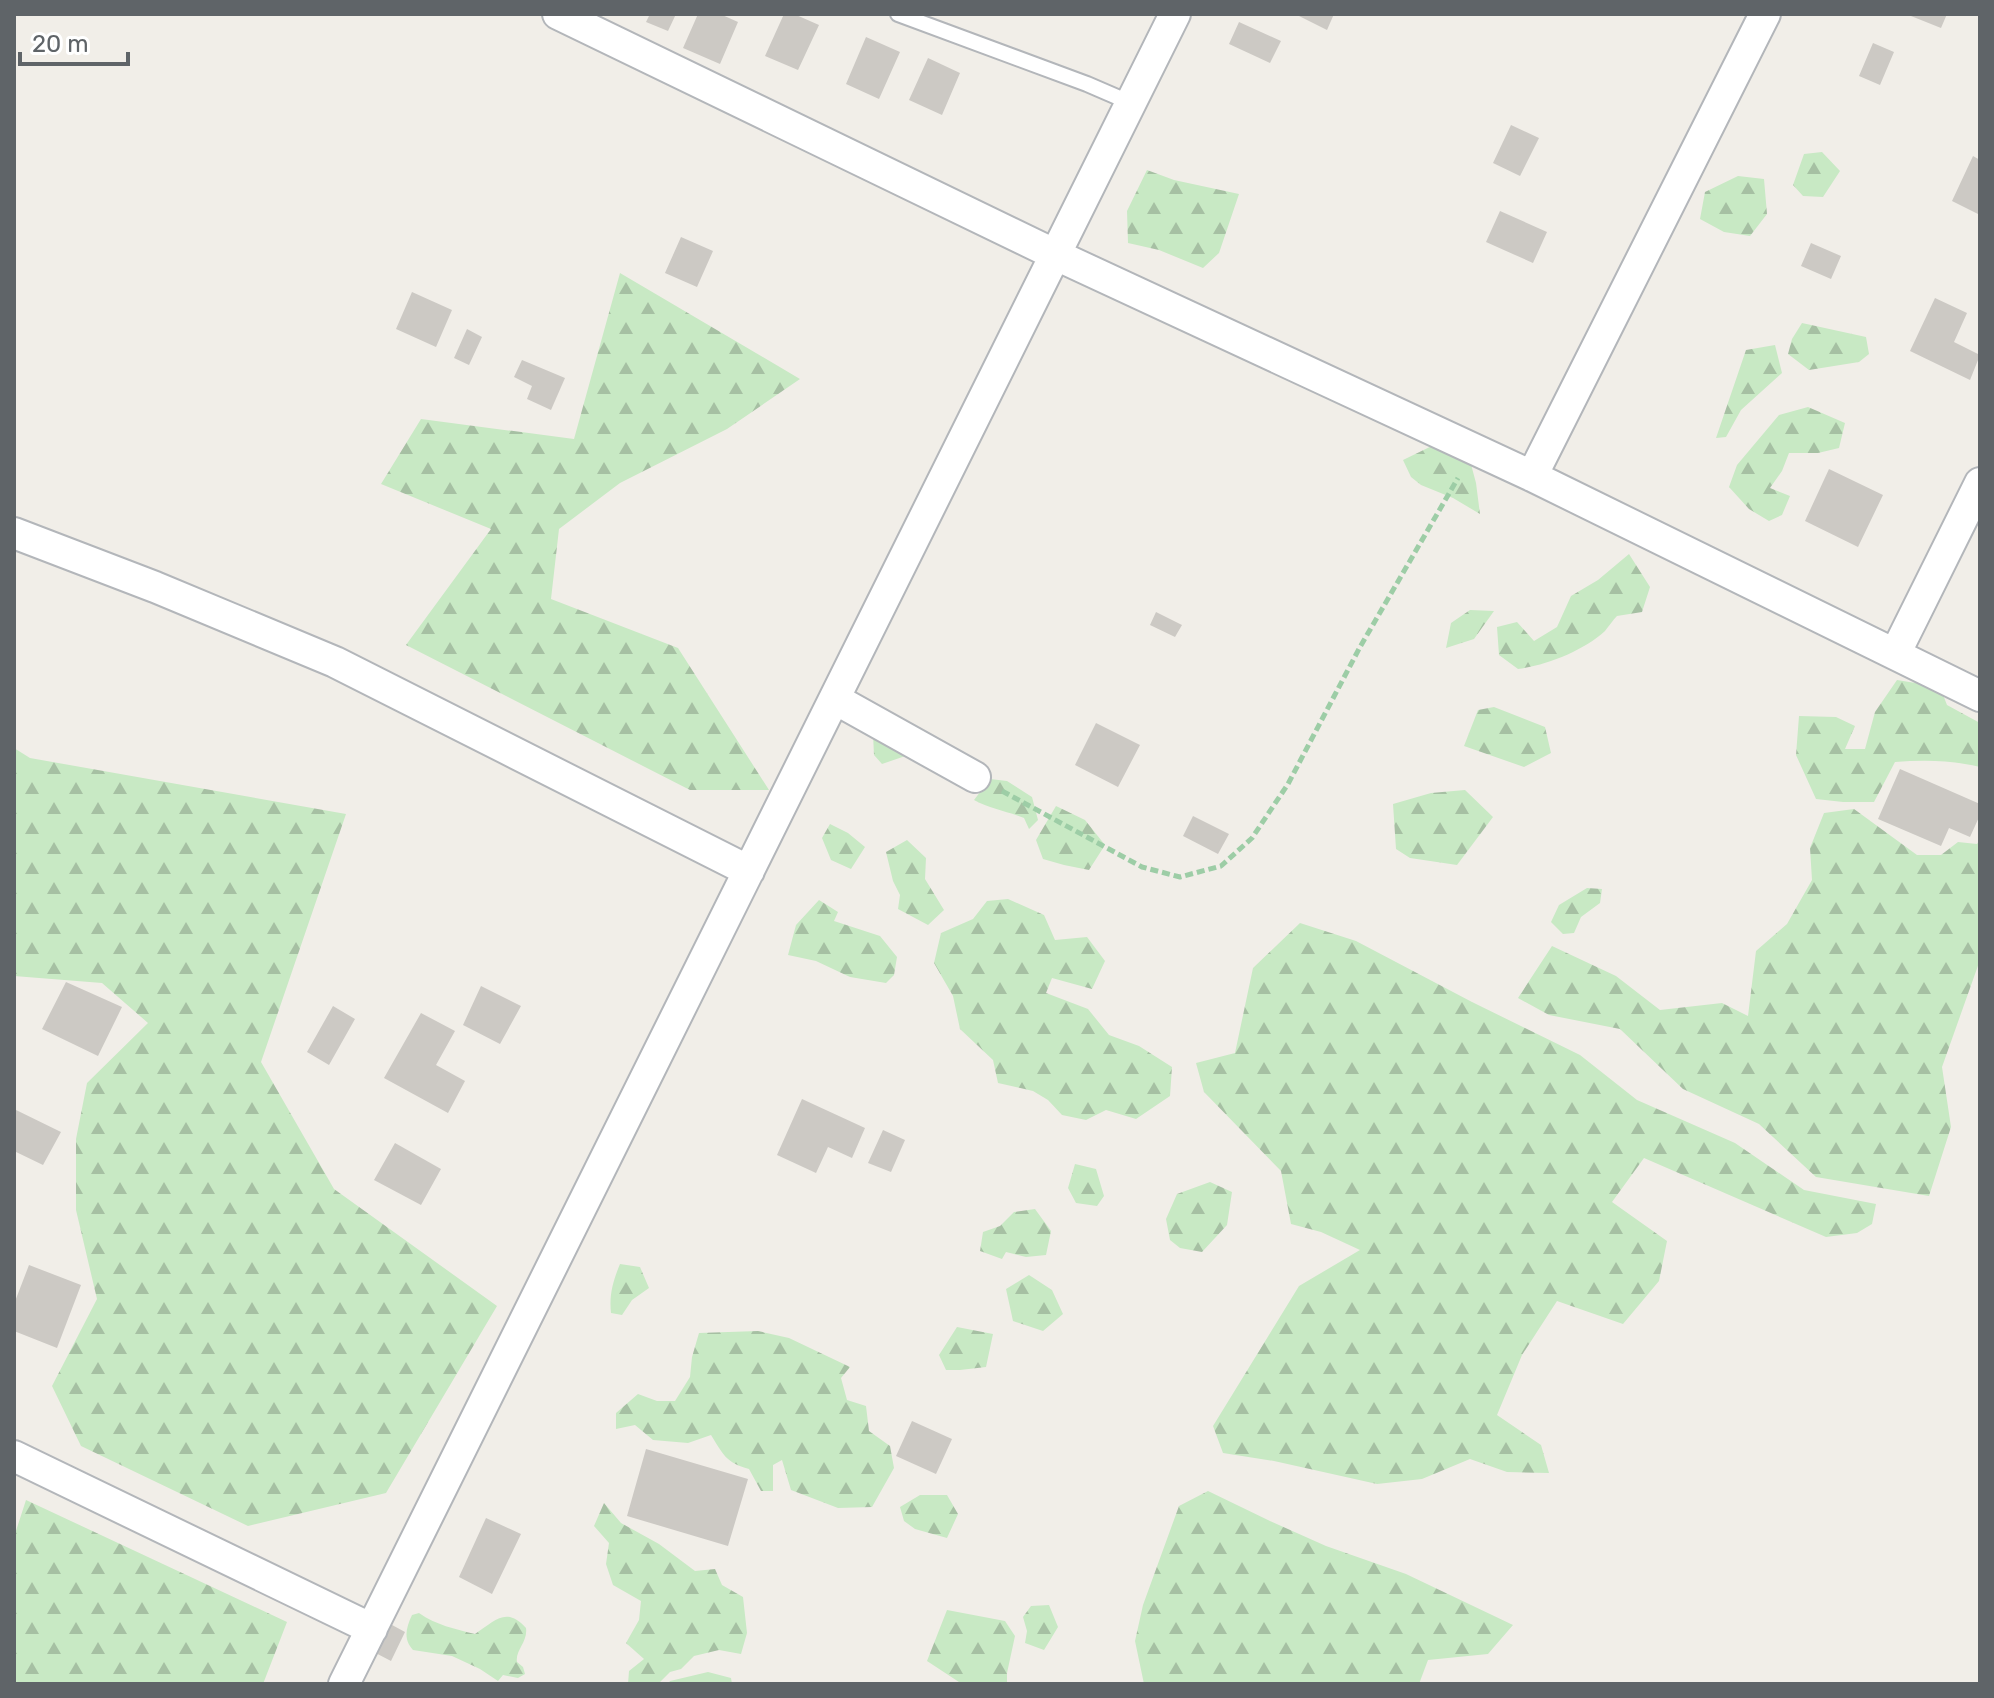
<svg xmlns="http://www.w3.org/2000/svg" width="1994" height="1698" viewBox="0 0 1994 1698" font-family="Rubik,sans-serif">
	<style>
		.forest { fill: url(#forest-firs) }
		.building { fill: #ccc9c4 }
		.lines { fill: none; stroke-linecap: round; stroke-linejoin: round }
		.lane-casing { stroke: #b3b6ba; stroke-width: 18 }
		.street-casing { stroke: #b3b6ba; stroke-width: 34 }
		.path { stroke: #9dcda6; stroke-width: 5; stroke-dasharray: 8 4; stroke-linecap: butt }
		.lane { stroke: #fff; stroke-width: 14 }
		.street { stroke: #fff; stroke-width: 30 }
	</style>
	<defs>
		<pattern id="forest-firs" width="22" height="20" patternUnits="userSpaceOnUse" patternTransform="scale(2)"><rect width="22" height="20" fill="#c8e9c4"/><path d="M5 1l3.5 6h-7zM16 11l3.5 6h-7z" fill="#a6c0a3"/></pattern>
	</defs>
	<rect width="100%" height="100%" fill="#f1eee8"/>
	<path class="forest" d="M 1822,152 L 1840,171 L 1823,197 L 1803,196 L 1793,185 L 1804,154 Z
		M 1147,170 L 1174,180 L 1239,194 L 1219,253 L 1203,268 L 1159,250 L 1128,243 L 1127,211 Z
		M 1738,176 L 1764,179 L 1767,214 L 1750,236 L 1724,232 L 1700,219 L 1705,192 Z
		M 620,273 L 800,379 L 727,429 L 620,483 L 559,529 L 551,599 L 678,648 L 769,790 L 690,790 L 406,645 L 491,529 L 381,484 L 421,419 L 574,439 Z
		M 1802,323 L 1866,337 L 1869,354 L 1859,362 L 1809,370 L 1788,354 L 1792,339 Z
		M 1775,345 L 1782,373 L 1741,410 L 1726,437 L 1716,438 L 1746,350 Z
		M 1808,407 L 1845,423 L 1839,448 L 1818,453 L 1789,453 L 1782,471 L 1770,488 L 1790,496 L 1782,515 L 1769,521 L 1749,509 L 1729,487 L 1737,465 L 1779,415 Z
		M 1438,443 L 1468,453 L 1476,483 L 1480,514 L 1453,498 L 1421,485 L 1411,477 L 1403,460 Z
		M 1629,554 L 1650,587 L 1642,612 L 1617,616 C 1613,620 1609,626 1605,631 C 1583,651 1547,665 1518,669 L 1499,655 L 1497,627 L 1517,622 L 1534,641 L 1557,627 L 1571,596 L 1598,580 Z
		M 1470,610 L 1494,611 L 1474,639 L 1446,648 L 1451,623 Z
		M 1897,680 L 1940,687 L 1947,705 L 1980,723 L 1980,767 C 1951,760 1924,760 1895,762 L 1874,802 L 1843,802 L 1816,799 L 1796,755 L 1799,716 L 1836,717 L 1855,726 L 1845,749 L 1865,749 L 1875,712 Z
		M 1494,707 L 1545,727 L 1551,753 L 1524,767 L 1464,746 L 1478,710 Z
		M 873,734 L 914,753 L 882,764 L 874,755 Z
		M 14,748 L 30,758 L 346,814 L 261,1062 L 334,1189 L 497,1306 L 386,1493 L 248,1526 L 81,1446 L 52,1386 L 97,1299 L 76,1210 L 76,1139 L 87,1083 L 148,1023 L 102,983 L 14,976 Z
		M 990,779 L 1007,781 L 1032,797 L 1038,820 L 1029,829 L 1024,818 C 1007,811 990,809 974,800 Z
		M 1465,790 L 1493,817 L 1457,865 L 1410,858 L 1396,849 L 1393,804 L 1431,793 Z
		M 1056,806 L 1085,820 L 1105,845 L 1089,870 L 1064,865 L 1043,859 L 1036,840 Z
		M 1854,809 L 1917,855 L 1941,855 L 1958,842 L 1977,844 L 1980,839 L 1980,960 L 1942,1067 L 1951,1127 L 1929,1196 L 1816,1177 L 1759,1124 L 1683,1089 L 1620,1029 L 1549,1015 L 1518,998 L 1552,946 L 1616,976 L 1660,1010 L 1722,1003 L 1748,1016 L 1756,951 L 1787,924 L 1812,880 L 1810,848 L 1824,813 Z
		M 830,824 L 848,833 L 865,847 L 851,869 L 831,860 L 822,838 Z
		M 907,840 L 926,858 L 925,879 L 944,910 L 928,925 L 898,909 L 900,895 L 893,881 L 886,852 Z
		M 1587,888 L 1602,889 L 1600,903 L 1581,917 L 1574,933 L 1563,934 L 1551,922 L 1559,905 Z
		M 1008,899 L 1044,915 L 1055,940 L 1087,937 L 1105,961 L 1092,989 L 1052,978 L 1046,993 L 1088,1009 L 1109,1035 L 1139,1046 L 1172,1067 L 1170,1096 L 1136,1119 L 1106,1110 L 1086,1120 L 1062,1115 L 1048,1100 L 1033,1091 L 998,1083 L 993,1060 L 960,1029 L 953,996 L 934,963 L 941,933 L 973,919 L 987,901 Z
		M 819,900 L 838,912 L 834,921 L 880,936 L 897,957 L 894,975 L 886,983 L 850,977 L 816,961 L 788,955 L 796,925 Z
		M 1300,923 L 1356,941 L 1472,1002 L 1580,1055 L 1637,1100 L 1735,1143 L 1804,1190 L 1876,1204 L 1872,1224 L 1857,1233 L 1826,1237 L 1644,1158 L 1612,1202 L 1667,1241 L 1659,1281 L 1623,1324 L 1557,1301 L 1522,1355 L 1497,1415 L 1541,1445 L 1549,1473 L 1507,1472 L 1470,1459 L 1422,1479 L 1377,1484 L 1274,1461 L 1223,1453 L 1213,1426 L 1299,1286 L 1360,1250 L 1321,1232 L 1291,1224 L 1281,1171 L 1204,1092 L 1196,1063 L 1235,1053 L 1253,968 Z
		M 1075,1164 L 1096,1169 L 1104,1196 L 1097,1206 L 1076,1203 L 1068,1188 Z
		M 1210,1182 L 1232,1192 L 1227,1225 L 1202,1252 L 1180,1248 L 1170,1240 L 1166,1219 L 1177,1194 Z
		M 1035,1209 L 1051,1231 L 1046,1255 L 1026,1257 L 1006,1252 L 1002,1259 L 980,1251 L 983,1232 L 1000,1226 L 1014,1212 Z
		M 620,1264 L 640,1267 L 649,1288 L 632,1300 L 622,1315 L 611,1313 C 609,1295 613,1281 620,1264 Z
		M 1029,1275 L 1052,1290 L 1063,1314 L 1043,1331 L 1013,1321 L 1006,1289 Z
		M 957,1327 L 993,1334 L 986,1367 L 960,1370 L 946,1370 L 939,1355 Z
		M 758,1331 L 789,1338 L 850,1367 L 841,1378 L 847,1400 L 866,1406 L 869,1431 L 890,1446 L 894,1468 L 872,1507 L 838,1508 L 791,1490 L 782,1460 L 773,1465 L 773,1491 L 761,1491 L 749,1469 C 726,1463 723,1454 711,1435 L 688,1443 L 653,1440 L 635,1425 L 616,1429 L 616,1413 L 638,1394 L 657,1401 L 675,1401 L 690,1377 L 692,1357 L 699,1333 Z
		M 1208,1491 L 1270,1521 L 1326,1546 L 1406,1574 L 1513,1625 L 1488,1654 L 1428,1660 L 1419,1684 L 1144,1684 L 1135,1641 L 1143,1605 L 1179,1506 Z
		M 920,1495 L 947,1495 L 958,1514 L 947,1538 L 915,1529 L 904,1521 L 900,1507 Z
		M 26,1500 L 287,1622 L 263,1684 L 14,1684 L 14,1537 Z
		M 604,1503 L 621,1523 L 659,1544 L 695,1571 L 715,1569 L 722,1585 L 743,1597 L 747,1633 L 741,1654 L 719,1650 L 694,1656 L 681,1669 L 670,1672 L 658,1684 L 628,1684 L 629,1671 L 644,1659 L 626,1643 L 639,1620 L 641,1601 L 613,1585 L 606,1564 L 609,1543 L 594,1526 Z
		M 1049,1605 L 1058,1627 L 1044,1650 L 1025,1643 L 1027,1631 L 1023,1617 L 1031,1606 Z
		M 947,1610 L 1005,1621 L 1015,1636 L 1007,1673 L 1007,1684 L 962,1684 L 927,1661 Z
		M 419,1613 C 436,1625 455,1629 475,1634 C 495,1621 506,1606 526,1628 C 528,1642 515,1650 517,1662 L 523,1667 L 525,1674 L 518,1678 L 503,1675 L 498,1681 L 480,1669 L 452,1656 L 413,1650 C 403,1639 406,1628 412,1615 Z
		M 708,1672 L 731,1678 L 732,1684 L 668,1684 L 670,1681 Z"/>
	<path class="building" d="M 650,14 L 676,14 L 668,31 L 646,22 Z
		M 698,14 L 720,14 L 738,22 L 720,64 L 683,48 Z
		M 784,14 L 794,14 L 819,25 L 798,70 L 765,56 Z
		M 1295,14 L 1334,14 L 1327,30 Z
		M 1906,14 L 1947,14 L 1941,28 Z
		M 1239,22 L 1281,41 L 1270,63 L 1229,44 Z
		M 866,37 L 900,52 L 879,99 L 846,84 Z
		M 1873,43 L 1894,52 L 1880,85 L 1859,76 Z
		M 928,58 L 960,73 L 942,115 L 909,100 Z
		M 1511,125 L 1539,138 L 1520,176 L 1493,163 Z
		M 1973,156 L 1980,160 L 1980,215 L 1952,201 Z
		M 1500,211 L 1547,232 L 1533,263 L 1486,242 Z
		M 681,237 L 713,251 L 697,287 L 665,273 Z
		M 1811,243 L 1841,256 L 1831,279 L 1801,266 Z
		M 412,292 L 452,310 L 436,347 L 396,329 Z
		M 1935,298 L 1967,313 L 1954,342 L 1980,355 L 1970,380 L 1910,351 Z
		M 467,329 L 482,337 L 469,365 L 454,358 Z
		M 522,360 L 565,378 L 551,410 L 527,399 L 532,386 L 514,377 Z
		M 1829,469 L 1883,495 L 1858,547 L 1805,521 Z
		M 1156,612 L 1182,625 L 1175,637 L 1150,625 Z
		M 1096,723 L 1140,745 L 1118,787 L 1075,765 Z
		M 1900,769 L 1980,804 L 1980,815 L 1970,837 L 1949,828 L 1941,846 L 1878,819 Z
		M 1193,816 L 1229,834 L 1218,854 L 1183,836 Z
		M 66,982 L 122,1007 L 98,1056 L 42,1029 Z
		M 481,986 L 521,1006 L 500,1044 L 463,1025 Z
		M 333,1006 L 355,1019 L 329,1065 L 307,1052 Z
		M 421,1013 L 455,1031 L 436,1065 L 465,1081 L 448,1113 L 384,1078 Z
		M 802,1099 L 865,1128 L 852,1158 L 828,1147 L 816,1173 L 777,1155 Z
		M 14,1109 L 61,1132 L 43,1165 L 14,1151 Z
		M 883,1130 L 905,1140 L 891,1172 L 868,1163 Z
		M 395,1143 L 441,1169 L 421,1205 L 374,1180 Z
		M 29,1265 L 81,1285 L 57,1348 L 14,1331 L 14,1304 Z
		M 912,1421 L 952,1439 L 936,1474 L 896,1456 Z
		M 646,1449 L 748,1479 L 728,1546 L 627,1516 Z
		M 486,1518 L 521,1534 L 492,1594 L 459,1577 Z
		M 381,1619 L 405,1632 L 391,1661 L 366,1648 Z"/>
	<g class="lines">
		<defs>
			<path id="lane" d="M 898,14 L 1087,84 L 1131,103"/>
			<path id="street" d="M 558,14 L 1056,255 L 1532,476 L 1980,696
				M 1532,476 L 1765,14
				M 14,533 L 155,587 L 335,662 L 749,871
				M 1895,654 L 1980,483
				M 835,699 L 975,777
				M 14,1456 L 372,1629
				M 344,1684 L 1175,14"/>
		</defs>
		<use href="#lane" class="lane-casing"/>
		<use href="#street" class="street-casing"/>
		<path class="path" d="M 1002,791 L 1142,867 L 1180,877 L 1221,866 L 1252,838 L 1288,784 L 1360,647 L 1458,478"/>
		<use href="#lane" class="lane"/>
		<use href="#street" class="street"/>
	</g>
	<rect width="1994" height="1698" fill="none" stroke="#5f6468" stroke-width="32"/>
	<path d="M20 52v12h108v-12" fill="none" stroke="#5f6468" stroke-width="4"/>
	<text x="32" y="52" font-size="24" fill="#5f6468" stroke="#ffffff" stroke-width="6" paint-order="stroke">20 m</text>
</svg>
